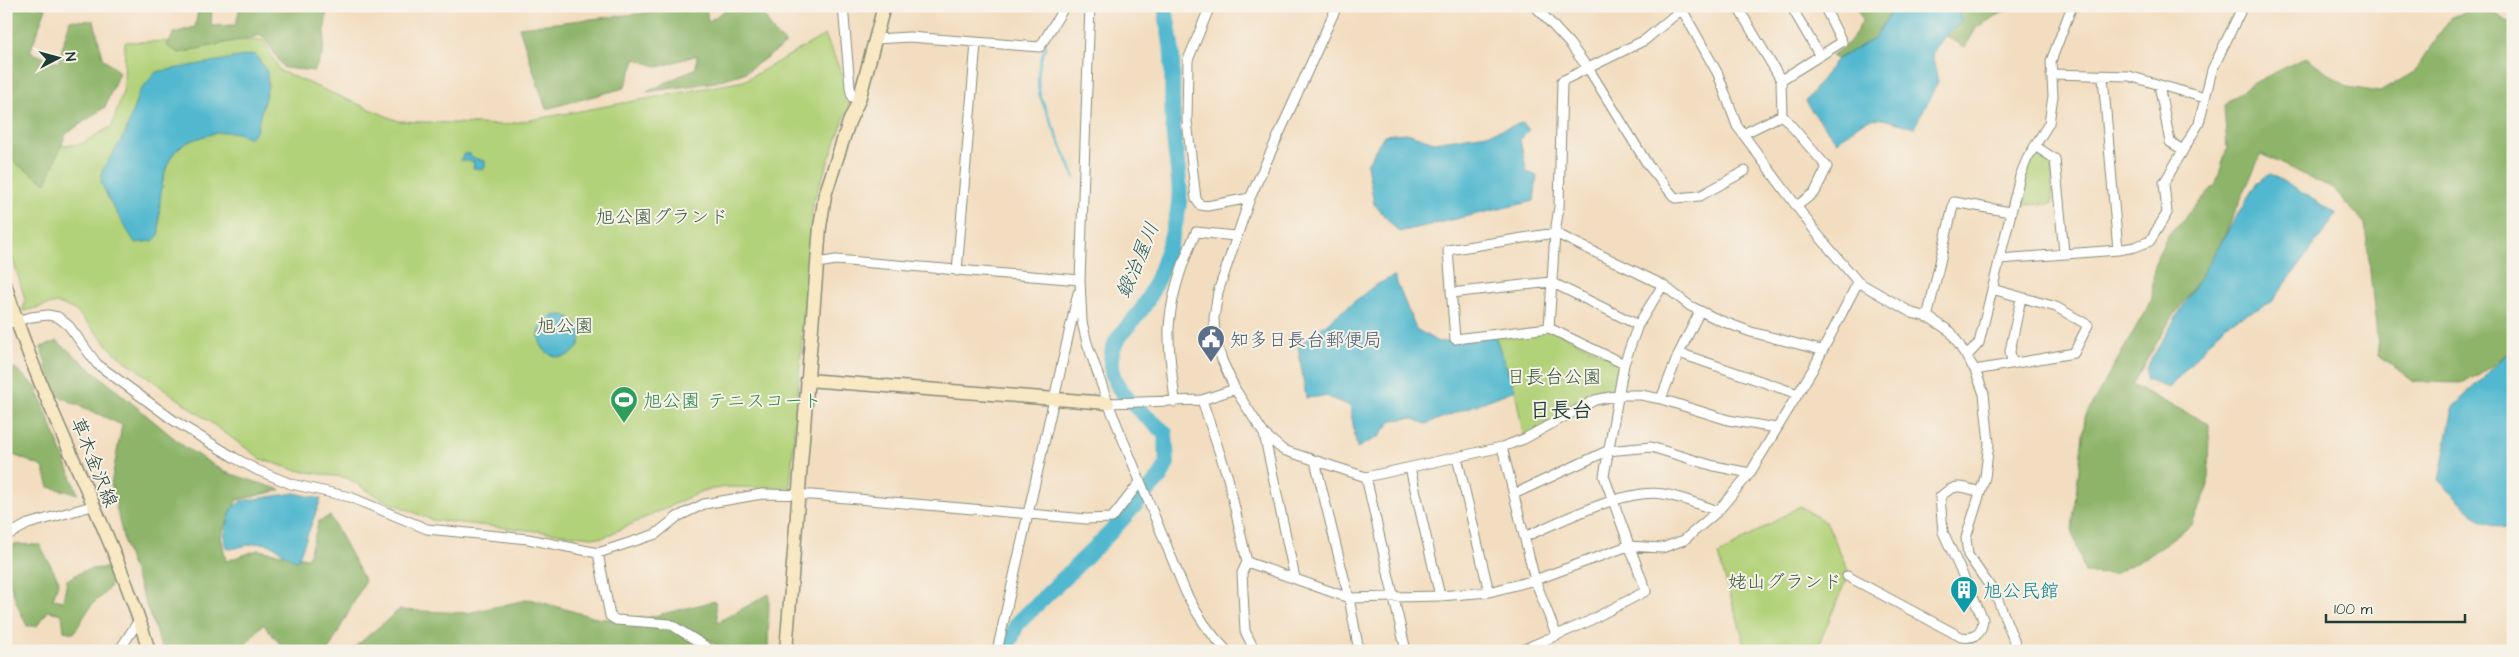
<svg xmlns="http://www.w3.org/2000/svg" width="2519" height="657" viewBox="0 0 2519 657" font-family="'Architects Daughter','Klee One',sans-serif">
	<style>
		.green { fill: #b2d279; stroke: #688856 }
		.forest { fill: #8db469; stroke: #56784e }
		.water { fill: #51b8cf; stroke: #387a82 }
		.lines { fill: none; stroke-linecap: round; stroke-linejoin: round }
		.stream { stroke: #51b8cf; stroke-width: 2.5 }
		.river { stroke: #51b8cf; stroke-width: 16 }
		.street-casing { stroke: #898d7a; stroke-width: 11 }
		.secondary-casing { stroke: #898d7a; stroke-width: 15 }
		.street { stroke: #fff; stroke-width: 9 }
		.secondary { stroke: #f8e8c3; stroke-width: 12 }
		.labels { text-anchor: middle; stroke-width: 4; stroke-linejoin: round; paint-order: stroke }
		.park-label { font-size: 19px; fill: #3c5b42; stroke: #f7f3e8 }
		.service-label { font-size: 19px; fill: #4e5e75; stroke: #f7f3e8; text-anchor: start }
		.leisure-label { font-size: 19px; fill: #27864d; stroke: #f7f3e8; text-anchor: start }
		.street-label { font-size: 19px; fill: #1f3d34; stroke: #f7f3e8 }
		.culture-label { font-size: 19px; fill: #0d838f; stroke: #f7f3e8; text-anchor: start }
		.water-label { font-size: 20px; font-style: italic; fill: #2c5c5b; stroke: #f7f3e8 }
		.quarter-label { font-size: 21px; font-weight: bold; fill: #1f3d34; stroke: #f7f3e8 }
	</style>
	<rect width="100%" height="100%" fill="#f7f3e8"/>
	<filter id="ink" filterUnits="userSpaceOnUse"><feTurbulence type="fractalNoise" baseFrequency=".02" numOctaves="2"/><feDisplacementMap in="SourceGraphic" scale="10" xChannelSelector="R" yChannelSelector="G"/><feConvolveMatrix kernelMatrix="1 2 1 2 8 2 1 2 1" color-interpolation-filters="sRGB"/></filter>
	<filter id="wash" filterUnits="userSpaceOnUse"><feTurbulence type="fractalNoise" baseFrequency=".0096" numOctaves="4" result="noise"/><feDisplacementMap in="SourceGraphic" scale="20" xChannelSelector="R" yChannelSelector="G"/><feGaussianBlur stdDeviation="1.12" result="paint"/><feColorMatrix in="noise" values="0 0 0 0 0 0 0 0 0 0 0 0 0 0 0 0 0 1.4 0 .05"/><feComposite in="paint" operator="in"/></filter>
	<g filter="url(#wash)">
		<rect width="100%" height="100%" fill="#f3ddc0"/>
		<path class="green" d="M 825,35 L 852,97 L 813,203 L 790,488 L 727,487 L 702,491 L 602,538 L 432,520 L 382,499 L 347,478 L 295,470 L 261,459 L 116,354 L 75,310 L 56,303 L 23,311 L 25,299 L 6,236 L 6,150 L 81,144 L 112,126 L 124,88 L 125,42 L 263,40 L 280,71 L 398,121 L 503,125 L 744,81 Z
			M 2036,156 L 2052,165 L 2052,204 L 2014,205 L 2026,169 Z
			M 1549,328 L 1624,364 L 1620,395 L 1595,400 L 1524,439 L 1515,390 L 1495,336 Z
			M 1800,506 L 1827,523 L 1849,573 L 1816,651 L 1747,651 L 1718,555 Z"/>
		<path class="forest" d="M 6,6 L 46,8 L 30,52 L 58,63 L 70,20 L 94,21 L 103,58 L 119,72 L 105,107 L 66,134 L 46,183 L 6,157 Z
			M 199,6 L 212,6 L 211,26 L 236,25 L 240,6 L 327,6 L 323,54 L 314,71 L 284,68 L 262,35 L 179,53 L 167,46 L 174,33 L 195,27 Z
			M 656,6 L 706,6 L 708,22 L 731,6 L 758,6 L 775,34 L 786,44 L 744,73 L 715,82 L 647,92 L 696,68 L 697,55 L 659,67 L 636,59 L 624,88 L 546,109 L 519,27 L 645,13 Z
			M 1855,6 L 1890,6 L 1891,12 L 1874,39 L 1837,59 L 1831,56 L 1851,41 L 1863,20 Z
			M 1957,6 L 2014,6 L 1977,27 L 1965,47 L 1945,36 L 1961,22 Z
			M 2486,6 L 2513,24 L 2513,349 L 2491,367 L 2464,383 L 2414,382 L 2379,355 L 2365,224 L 2333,189 L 2261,154 L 2216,255 L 2166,327 L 2132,385 L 2209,424 L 2208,488 L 2192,524 L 2148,556 L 2114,574 L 2085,573 L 2072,529 L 2085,417 L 2152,299 L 2154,265 L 2167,236 L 2216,184 L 2227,148 L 2224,105 L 2252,84 L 2306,57 L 2348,87 L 2380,92 L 2414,72 L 2451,17 Z
			M 57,341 L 186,448 L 225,472 L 281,490 L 237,500 L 221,536 L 226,561 L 258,550 L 308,558 L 319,521 L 330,516 L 365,581 L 328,651 L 286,651 L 263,624 L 240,651 L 203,651 L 200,645 L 189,651 L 163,651 L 126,550 L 111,484 L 122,425 L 54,394 L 41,347 Z
			M 15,368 L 36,387 L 78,494 L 49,487 L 43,467 L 6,452 L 6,370 Z
			M 14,544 L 40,545 L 59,581 L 53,599 L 63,601 L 67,580 C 83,570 89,568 108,568 C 119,586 102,594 91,606 C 85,614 80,624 74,633 L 64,631 L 62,614 L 48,611 L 37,626 L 27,626 C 15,602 6,578 6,551 Z
			M 769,594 L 768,651 L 724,651 L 708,639 L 701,651 L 350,651 L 399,610 L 468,613 L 530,599 L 600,619 L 646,618 L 715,601 L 718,622 Z"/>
		<path class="water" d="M 1890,6 L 1957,6 L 1961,22 L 1945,36 L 1932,54 L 1938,82 L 1914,128 C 1871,115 1872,112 1837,142 L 1805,102 L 1837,59 L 1874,39 L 1891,12 Z
			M 255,54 L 267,72 L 268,86 L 256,132 L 249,138 C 236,130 222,131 208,135 C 198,138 188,141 180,147 C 159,163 159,212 159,235 L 153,241 L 135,243 L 109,200 L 101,182 L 102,171 L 125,134 L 139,92 L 156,72 Z
			M 1522,123 L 1529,129 L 1520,140 L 1527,172 L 1537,176 L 1534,201 L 1399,232 L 1374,204 L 1367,164 L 1384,135 L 1407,133 L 1434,142 L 1487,134 Z
			M 464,154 L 470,154 L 474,158 L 485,161 L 485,167 L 483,169 L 473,168 L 474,162 L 460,160 Z
			M 2271,174 L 2337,214 L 2272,302 L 2226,324 L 2169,388 L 2146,380 L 2146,368 L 2257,182 Z
			M 1394,276 L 1416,329 L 1438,342 L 1495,336 L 1515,390 L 1426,424 L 1412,418 L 1392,420 L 1380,436 L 1357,448 L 1350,406 L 1326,396 L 1306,398 L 1298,346 L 1374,286 Z
			M539 336a21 21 0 1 1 42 0a21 21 0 1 1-42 0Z
			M 2513,348 L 2513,532 L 2482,522 L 2439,481 L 2453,407 Z
			M 295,493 L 321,499 L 298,560 C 285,557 285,553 275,547 C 260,538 243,548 229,549 L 225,545 L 224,536 L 231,510 L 241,501 Z"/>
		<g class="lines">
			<path class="stream" d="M 1046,46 C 1038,63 1036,78 1040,96 L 1075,178"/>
			<path class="river" d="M 1006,651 L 1017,624 L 1109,534 L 1161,476 L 1167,463 L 1165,433 C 1147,416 1114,394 1111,367 C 1109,339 1128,329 1142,309 C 1156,288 1165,259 1172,235 C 1185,193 1178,179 1174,138 C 1171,111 1173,83 1172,55 C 1171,39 1167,22 1165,6"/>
		</g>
	</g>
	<g filter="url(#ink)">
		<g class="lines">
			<defs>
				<path id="street" d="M 843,6 L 850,87 L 852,97 L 859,100
					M 1090,6 L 1080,280 L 1082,322 L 1087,343 L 1108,403 L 1186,593 C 1197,615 1209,633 1227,651
					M 1210,6 L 1188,60 L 1187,121 L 1196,199 L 1200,205 L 1207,206 L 1250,198
					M 1337,6 L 1250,198 L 1218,292 L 1214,318 L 1215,339 L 1222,360 L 1235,389 L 1264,434 L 1283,450 L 1366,477 L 1502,447 L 1524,439 L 1595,400 L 1620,395 L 1641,395 L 1661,399 L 1728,420 L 1776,428
					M 1535,6 L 1569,43 L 1588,68 L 1648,165 L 1675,198 L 1700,196 L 1745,171
					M 1680,6 L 1718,74 L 1737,126 L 1818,235 L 1858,282 L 1912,313 L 1930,318 L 1951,332 L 1975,370 L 1984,394 L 1989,443 L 1985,477 L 1966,538 L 1968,555 L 1996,595 L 2018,651
					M 1737,6 L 1781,80 L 1782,115 L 1827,167 L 1815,192 L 1797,206
					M 1791,6 L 1820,56
					M 876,39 L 909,37 L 1040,47 L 1065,6
					M 2051,74 L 2129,76 L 2205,98
					M 2103,77 L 2118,250
					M 1781,80 L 1842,42 L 1824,6
					M 2159,85 L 2170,142 L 2183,150
					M 1743,134 L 1782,115
					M 2035,146 L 2055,159 L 2064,253
					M 1999,259 L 2118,250 L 2135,247 L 2150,241 L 2167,213 L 2164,183 L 2199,123 L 2212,70 L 2243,6
					M 817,263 L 836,260 L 1080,280
					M 957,271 L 976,43
					M 1451,293 L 1551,282 L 1638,325
					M 1927,318 L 1954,202 L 2010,212
					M 6,324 L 31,317 L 48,315 L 58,317 L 69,326 L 97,364 L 173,420 L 235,458 L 257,470 L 291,484 L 350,497 L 427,529 L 528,539 L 598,553 L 656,534 L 677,517 L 704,504 L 762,494 L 812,495 L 1086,519 L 1112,518 L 1140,482
					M 1549,328 L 1555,233 L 1559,207 L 1562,81 L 1645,40 L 1682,9
					M 1679,353 L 1798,394
					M 1967,356 L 1979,343 L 2020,176 L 2027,159 L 2049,123 L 2053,96 L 2051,61 L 2072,6
					M 2012,363 L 2010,351 L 2021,298
					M 1624,364 L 1549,328 L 1455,339 L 1448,250 L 1555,233 L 1663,285 L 1690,306 L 1719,320 L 1751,332 L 1821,350
					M 1975,370 L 2074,353 L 2088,325 L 2056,307 L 1992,289
					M 1661,399 L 1679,353 L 1700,311
					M 1202,400 L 1228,478 L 1247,562 L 1349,598 L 1440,596 L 1489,592 L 1535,580 L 1628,546 L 1662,548 L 1684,540 L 1718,511 L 1750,473 L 1813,369 L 1858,282
					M 1175,402 C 1173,378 1168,352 1169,328 C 1171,294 1182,263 1196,232 L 1235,236
					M 1108,403 L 1202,400 L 1235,389
					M 1264,434 L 1295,578
					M 1502,447 L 1535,580 L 1556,634
					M 1457,457 L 1489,592
					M 1315,461 L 1349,598 L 1359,651
					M 1410,468 L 1440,596
					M 1366,477 L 1406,651
					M 1514,494 L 1607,451 L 1651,447 L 1714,466 L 1750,473
					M 6,536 L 28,524 L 92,506
					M 1524,537 C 1560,522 1624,488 1663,494 C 1681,497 1700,505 1718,511
					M 598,553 L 610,616 L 616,620 L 670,624 L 713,651
					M 1247,562 L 1242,573 L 1245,631 L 1255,651
					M 1847,576 L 1961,637 C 1976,639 1982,634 1983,619 L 1943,532 L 1940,497 C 1955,483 1961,486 1980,492
					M 119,651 L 139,620
					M 997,651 L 1078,293
					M 1520,651 L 1587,622 L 1646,591 L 1604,476 L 1624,364 L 1638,325 L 1663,285"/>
				<path id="secondary" d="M 6,287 C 43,412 112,525 149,651
					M 807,380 L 1108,403
					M 786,651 L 820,227 L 825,195 L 849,122 L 859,100 L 884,6"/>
			</defs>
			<use href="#street" class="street-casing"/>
			<use href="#secondary" class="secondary-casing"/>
			<use href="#street" class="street"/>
			<use href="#secondary" class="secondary"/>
		</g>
	</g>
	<defs>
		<symbol id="civic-pin" viewBox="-11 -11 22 30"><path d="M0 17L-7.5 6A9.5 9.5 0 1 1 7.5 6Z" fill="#5c6f8a" stroke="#f7f3e8"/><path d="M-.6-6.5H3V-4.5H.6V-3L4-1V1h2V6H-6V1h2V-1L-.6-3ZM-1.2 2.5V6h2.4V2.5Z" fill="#fff"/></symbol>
		<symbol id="stadium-pin" viewBox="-11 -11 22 30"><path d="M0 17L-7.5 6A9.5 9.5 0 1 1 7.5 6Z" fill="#2e9e5b" stroke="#f7f3e8"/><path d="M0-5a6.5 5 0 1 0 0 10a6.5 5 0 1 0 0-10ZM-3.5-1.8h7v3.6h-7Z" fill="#fff"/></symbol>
		<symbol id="building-pin" viewBox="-11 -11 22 30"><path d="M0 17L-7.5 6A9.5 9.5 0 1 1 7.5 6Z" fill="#0f9aa8" stroke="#f7f3e8"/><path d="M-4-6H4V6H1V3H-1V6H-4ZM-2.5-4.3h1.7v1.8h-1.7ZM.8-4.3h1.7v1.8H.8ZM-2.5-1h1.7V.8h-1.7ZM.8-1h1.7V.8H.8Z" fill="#fff"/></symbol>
	</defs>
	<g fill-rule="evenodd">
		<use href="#civic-pin" x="1195" y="323" width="32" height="43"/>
		<use href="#stadium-pin" x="608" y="384" width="32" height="43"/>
		<use href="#building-pin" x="1948" y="574" width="32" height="43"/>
	</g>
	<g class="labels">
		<g class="park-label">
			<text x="662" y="223">旭公園グランド</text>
			<text x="565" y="332">旭公園</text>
			<text x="1554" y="383">日長台公園</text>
			<text x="1785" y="588">姥山グランド</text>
		</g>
		<g class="service-label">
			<text x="1230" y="346">知多日長台郵便局</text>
		</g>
		<g class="leisure-label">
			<text x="643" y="407">旭公園 テニスコート</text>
		</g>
		<g class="street-label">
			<text transform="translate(95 462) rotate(68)" y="7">草木金沢線</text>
		</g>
		<g class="culture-label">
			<text x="1983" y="597">旭公民館</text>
		</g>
		<g class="water-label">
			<text transform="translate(1137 260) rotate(-67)" y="7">鍛治屋川</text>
		</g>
		<g class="quarter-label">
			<text x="1561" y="417">日長台</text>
		</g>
	</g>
	<rect width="2519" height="657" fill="none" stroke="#f7f3e8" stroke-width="25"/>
	<g transform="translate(58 58) rotate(84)" stroke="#f7f3e8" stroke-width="4" paint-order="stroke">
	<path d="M0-4L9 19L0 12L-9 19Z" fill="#1f3d34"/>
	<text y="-8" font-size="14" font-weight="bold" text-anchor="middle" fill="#1f3d34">N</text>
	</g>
	<path d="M2326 614v8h139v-8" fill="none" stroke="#1f3d34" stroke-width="2.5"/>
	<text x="2334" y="614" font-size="15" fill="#1f3d34" stroke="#f7f3e8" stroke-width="4" paint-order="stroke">100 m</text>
</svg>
